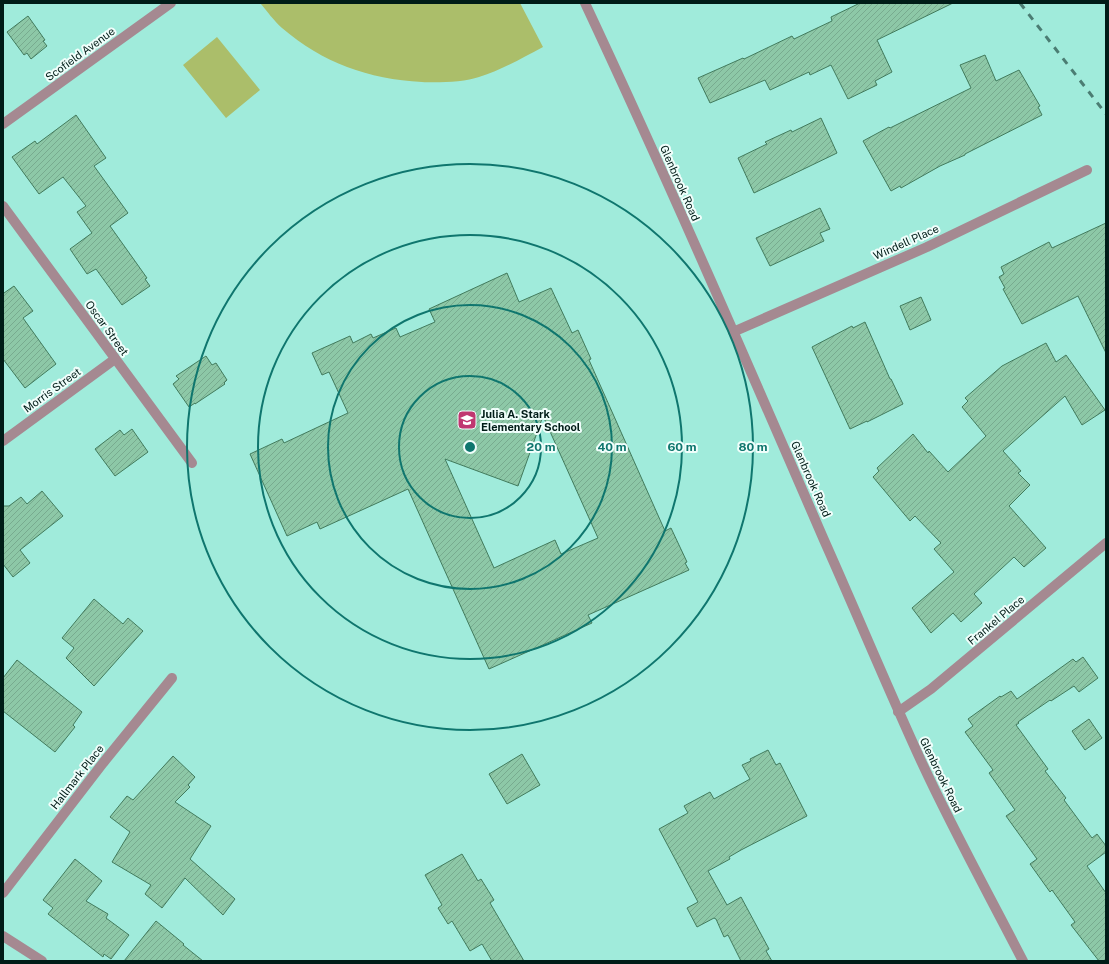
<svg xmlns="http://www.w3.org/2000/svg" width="1109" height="964" viewBox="0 0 1109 964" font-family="'Public Sans',sans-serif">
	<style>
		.park { fill: #abbe6a }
		.building { fill: url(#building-hatch); stroke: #427b5d; fill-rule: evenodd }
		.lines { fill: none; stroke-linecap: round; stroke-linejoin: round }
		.minor { stroke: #a58991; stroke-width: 10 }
		.rail { stroke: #4b7d73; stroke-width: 3; stroke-dasharray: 7 7; stroke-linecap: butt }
		.ring { fill: none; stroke: #0f766e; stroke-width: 2 }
		.labels { text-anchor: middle; stroke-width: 4; stroke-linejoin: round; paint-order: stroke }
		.street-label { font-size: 11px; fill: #001c17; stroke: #f0fefb }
		.poi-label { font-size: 11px; font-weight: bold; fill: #001c17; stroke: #f0fefb; text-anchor: start }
		.centre { fill: #0f766e; stroke: #f0fefb; stroke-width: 2 }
		.ring-label { font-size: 12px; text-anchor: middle; font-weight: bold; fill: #0f766e; stroke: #f0fefb; stroke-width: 4; stroke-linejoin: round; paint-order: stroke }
	</style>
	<defs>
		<pattern id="building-hatch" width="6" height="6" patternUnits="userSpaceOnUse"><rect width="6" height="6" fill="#8dc8a7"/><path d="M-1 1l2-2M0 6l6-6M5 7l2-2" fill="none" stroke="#78ab8f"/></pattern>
	</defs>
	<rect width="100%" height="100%" fill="#a0ebdb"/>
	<path class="park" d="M 260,3 L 520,3 L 543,47 C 522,58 502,70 479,77 C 465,82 437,83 422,82 C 368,79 323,63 282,28 C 274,21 267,11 260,3 Z
		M 217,37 L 260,90 L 226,118 L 183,65 Z"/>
	<path class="building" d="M 860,3 L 953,3 L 877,40 L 892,72 L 875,81 L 877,85 L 848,99 L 831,65 L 810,75 L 809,72 L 770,90 L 765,80 L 710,103 L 698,78 L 743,58 L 744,59 L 792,36 L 794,39 L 832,21 L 831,17 Z
		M 28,16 L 45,40 L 43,41 L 47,46 L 31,59 L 27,53 L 24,55 L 7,32 Z
		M 985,55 L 996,81 L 1019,70 L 1040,106 L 1038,107 L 1042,115 L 965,154 L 965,155 L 940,166 L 901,188 L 900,186 L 891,191 L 863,141 L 889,127 L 890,128 L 971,88 L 960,65 Z
		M 76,115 L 106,158 L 94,166 L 128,213 L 110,226 L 147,278 L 145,279 L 150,286 L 122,305 L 96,269 L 87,274 L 70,249 L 92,233 L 77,212 L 86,206 L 63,177 L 39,194 L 12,157 L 35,141 L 37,144 Z
		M 821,118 L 837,153 L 754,193 L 738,158 L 767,144 L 765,142 L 791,130 L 792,132 Z
		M 820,208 L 830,229 L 820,233 L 824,241 L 770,266 L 756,238 Z
		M 1106,223 L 1106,353 L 1078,296 L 1022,324 L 1003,289 L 1005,288 L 999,277 L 1004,274 L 1001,267 L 1049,242 L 1052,248 Z
		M 507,273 L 519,302 L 551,288 L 572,333 L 578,330 L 591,359 L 589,360 L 665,531 L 671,528 L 687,562 L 685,563 L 689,570 L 588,615 L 592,623 L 489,669 L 408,489 L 320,529 L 317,522 L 287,536 L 250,454 L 282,439 L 284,443 L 348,413 L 329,372 L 322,375 L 312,353 L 350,336 L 353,343 L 371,334 L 373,338 L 396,328 L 400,337 L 435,322 L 429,309 ZM 543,416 L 598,538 L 561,554 L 555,540 L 494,568 L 445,459 L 518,486 Z
		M 14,286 L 33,311 L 23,318 L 56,364 L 25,388 L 3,359 L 3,292 L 4,293 Z
		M 921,297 L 931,320 L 910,330 L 900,306 Z
		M 865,322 L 890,379 L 891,379 L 903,404 L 867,422 L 867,421 L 850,429 L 812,347 L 852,326 L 853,328 Z
		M 1046,343 L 1056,362 L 1066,355 L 1105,410 L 1082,425 L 1065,396 L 1003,451 L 1021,471 L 1018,473 L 1030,485 L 1009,506 L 1046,548 L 1024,567 L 1014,557 L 974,594 L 982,603 L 961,622 L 953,613 L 931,633 L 912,608 L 954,572 L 934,549 L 941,543 L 915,516 L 910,521 L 873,477 L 879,471 L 877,468 L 913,434 L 928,453 L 929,451 L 948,472 L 986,436 L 962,407 L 968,401 L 965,398 L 1002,366 Z
		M 206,356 L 212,365 L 216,363 L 227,380 L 224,383 L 225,384 L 195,404 L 195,403 L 189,407 L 173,384 L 179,379 L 176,376 Z
		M 132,429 L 148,452 L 115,476 L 95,449 L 120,430 L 124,435 Z
		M 42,491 L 63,516 L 20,550 L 30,563 L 13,577 L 3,564 L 3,506 L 9,506 L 21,497 L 27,504 Z
		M 94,599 L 123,624 L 128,618 L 143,631 L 94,686 L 66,658 L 74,648 L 62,638 Z
		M 1083,657 L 1098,678 L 1079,692 L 1074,686 L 1051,701 L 1050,700 L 1018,722 L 1019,723 L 1016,725 L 1048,769 L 1045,771 L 1066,798 L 1064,800 L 1092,838 L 1097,834 L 1106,846 L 1106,852 L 1087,866 L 1106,893 L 1106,961 L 1099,961 L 1071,925 L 1075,922 L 1052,890 L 1050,892 L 1030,864 L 1037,859 L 1006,816 L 1015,810 L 989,773 L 993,770 L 965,732 L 973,726 L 968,719 L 1000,696 L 1001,697 L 1011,691 L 1017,699 L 1073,659 L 1076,662 Z
		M 17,660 L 82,712 L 73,725 L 75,727 L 55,752 L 3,711 L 3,678 Z
		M 1089,719 L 1102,738 L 1085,750 L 1072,731 Z
		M 768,750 L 776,765 L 780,763 L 807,816 L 741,850 L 729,857 L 730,859 L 708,871 L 727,905 L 741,897 L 769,949 L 766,951 L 772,961 L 741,961 L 728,935 L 724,937 L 716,919 L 714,918 L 697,927 L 687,908 L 698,902 L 659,829 L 688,813 L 684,806 L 710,792 L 714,799 L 750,779 L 742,765 L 751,761 L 750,759 Z
		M 522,754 L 540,785 L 507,804 L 489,774 Z
		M 173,756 L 195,777 L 188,785 L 190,787 L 175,802 L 211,826 L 190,859 L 235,899 L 223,915 L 185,878 L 162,908 L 145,894 L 151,885 L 112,862 L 130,832 L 110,817 L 127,796 L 133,800 Z
		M 462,854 L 478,881 L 481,879 L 494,900 L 490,903 L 524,961 L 492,961 L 482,944 L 470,951 L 452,921 L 448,924 L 438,908 L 442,905 L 425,875 Z
		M 75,859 L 102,881 L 86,901 L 108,914 L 106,918 L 129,935 L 111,959 L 104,954 L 103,957 L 48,914 L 53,908 L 43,900 Z
		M 156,921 L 184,944 L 183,945 L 203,961 L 124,961 Z"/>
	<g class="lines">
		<path class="minor" d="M 585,3 C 668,180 746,360 824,540 C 857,614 888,689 922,763 C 953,830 989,895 1023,961
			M 3,124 L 171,3
			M 3,206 L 192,463
			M 733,332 L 927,247 L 1087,170
			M 3,441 L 115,359
			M 898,712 L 931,689 L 1106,543
			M 3,893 L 103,763 L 172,678
			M 3,936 L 42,961"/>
		<path class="rail" d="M 1020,3 L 1106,114"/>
	</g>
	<g class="ring">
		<circle cx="470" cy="447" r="71"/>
		<circle cx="470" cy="447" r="142"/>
		<circle cx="470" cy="447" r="212"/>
		<circle cx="470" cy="447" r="283"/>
	</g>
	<defs>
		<symbol id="school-square" viewBox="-11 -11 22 22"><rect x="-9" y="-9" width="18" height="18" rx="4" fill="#c03770" stroke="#f0fefb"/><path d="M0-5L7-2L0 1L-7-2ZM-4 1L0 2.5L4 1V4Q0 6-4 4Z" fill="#fff"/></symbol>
	</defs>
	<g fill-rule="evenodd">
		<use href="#school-square" x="456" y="409" width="22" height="22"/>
	</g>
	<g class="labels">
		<g class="street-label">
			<text transform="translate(80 54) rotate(-36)" y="4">Scofield Avenue</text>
			<text transform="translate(680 183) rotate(66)" y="4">Glenbrook Road</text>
			<text transform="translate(906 242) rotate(-24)" y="4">Windell Place</text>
			<text transform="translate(107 328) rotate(54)" y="4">Oscar Street</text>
			<text transform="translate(52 390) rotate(-36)" y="4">Morris Street</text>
			<text transform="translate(811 479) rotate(66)" y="4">Glenbrook Road</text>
			<text transform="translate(996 620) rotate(-40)" y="4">Frankel Place</text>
			<text transform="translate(941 775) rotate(64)" y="4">Glenbrook Road</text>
			<text transform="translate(77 777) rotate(-52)" y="4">Hallmark Place</text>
		</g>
		<g class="poi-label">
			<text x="481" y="418">Julia A. Stark<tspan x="481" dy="13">Elementary School</tspan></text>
		</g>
	</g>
	<circle cx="470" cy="447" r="6" class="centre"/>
	<g class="ring-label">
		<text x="541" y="451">20 m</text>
		<text x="612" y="451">40 m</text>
		<text x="682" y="451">60 m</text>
		<text x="753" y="451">80 m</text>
	</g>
	<rect width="1109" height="964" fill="none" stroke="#001c17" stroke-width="8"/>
</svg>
